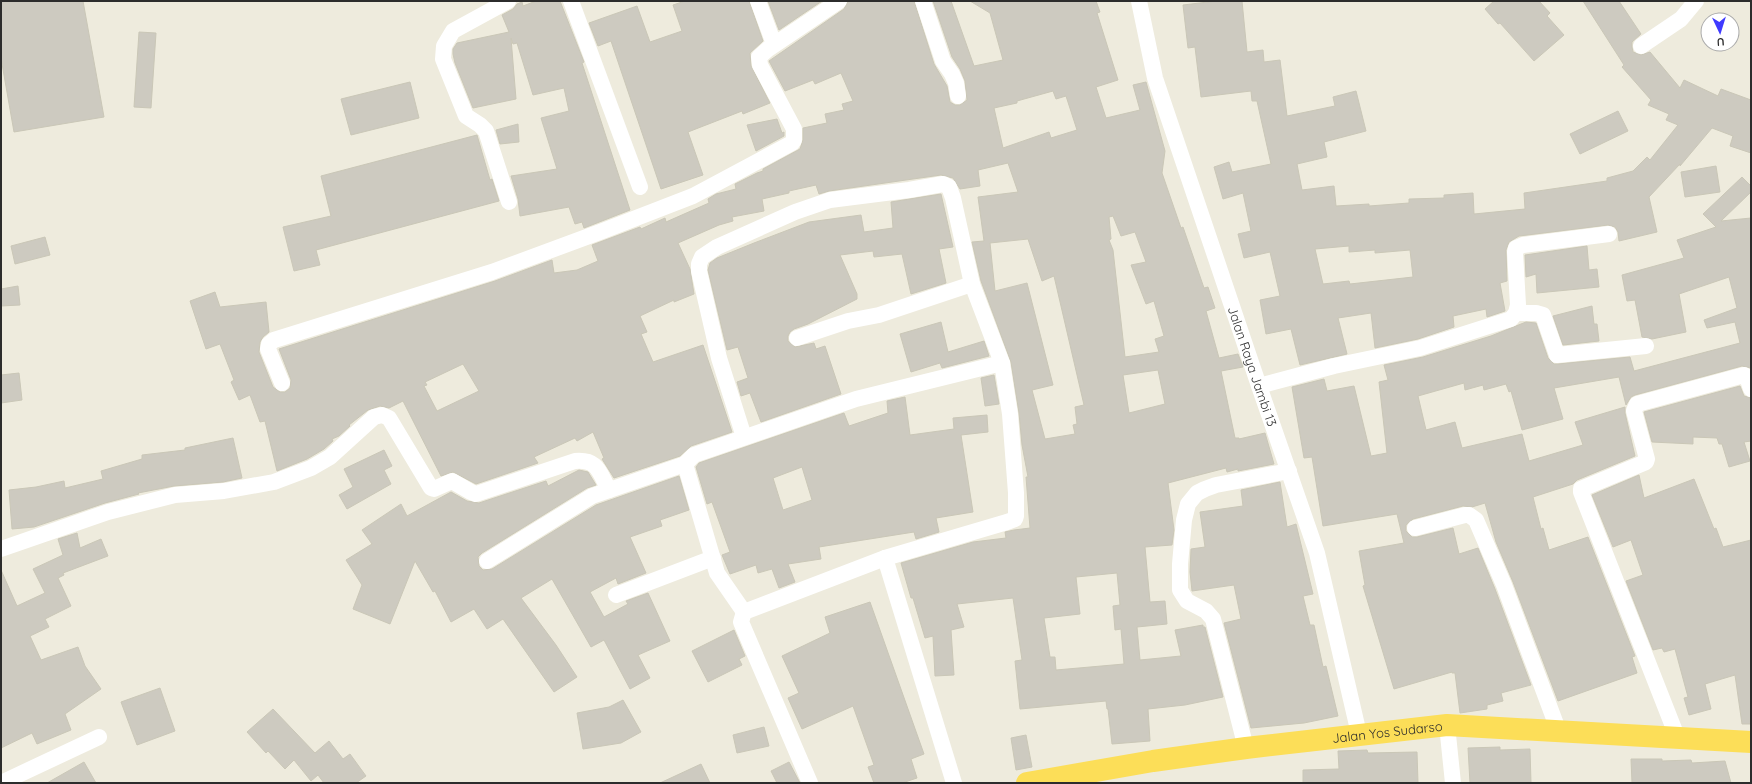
<svg xmlns="http://www.w3.org/2000/svg" width="1752" height="784" viewBox="0 0 1752 784" font-family="Quicksand,sans-serif">
	<style>
		.building { fill: #cdcac0; stroke: #cac7b7; fill-rule: evenodd }
		.lines { fill: none; stroke-linecap: round; stroke-linejoin: round }
		.minor { stroke: #fff; stroke-width: 16 }
		.trunk { stroke: #fcde58; stroke-width: 22 }
		.labels { text-anchor: middle; stroke-width: 3; stroke-linejoin: round; paint-order: stroke }
		.street-label { font-size: 13px; fill: #2c2c2c; stroke: #fff }
	</style>
	<rect width="100%" height="100%" fill="#eeebdd"/>
	<path class="building" d="M 1,1 L 83,1 L 104,117 L 14,132 L 1,58 Z
		M 536,1 L 560,1 L 584,62 L 582,63 L 630,210 L 584,228 L 582,222 L 575,224 L 569,207 L 520,216 L 518,199 L 511,176 L 557,169 L 541,118 L 569,111 L 564,88 L 533,95 L 517,43 L 513,44 L 511,38 L 516,99 L 473,108 L 455,63 L 453,54 L 453,49 L 457,43 L 509,32 L 502,15 L 513,9 L 517,4 L 522,2 L 523,6 Z
		M 685,1 L 749,1 L 763,41 L 750,53 L 751,66 L 770,103 L 743,114 L 742,111 L 688,132 L 703,175 L 661,189 L 611,41 L 598,46 L 589,23 L 637,6 L 650,42 L 682,31 L 673,5 Z
		M 768,1 L 822,1 L 779,30 Z
		M 848,1 L 914,1 L 934,64 L 947,86 L 950,102 L 955,105 L 960,105 L 967,100 L 965,81 L 960,69 L 952,57 L 933,1 L 951,1 L 974,66 L 1003,60 L 990,13 L 970,1 L 1096,1 L 1100,12 L 1097,13 L 1118,80 L 1096,87 L 1106,118 L 1140,110 L 1133,85 L 1146,82 L 1165,151 L 1162,173 L 1181,228 L 1183,227 L 1204,288 L 1208,287 L 1215,308 L 1206,311 L 1219,358 L 1238,354 L 1243,367 L 1221,371 L 1235,438 L 1239,438 L 1239,439 L 1265,433 L 1274,464 L 1238,471 L 1238,469 L 1227,472 L 1226,468 L 1168,483 L 1174,530 L 1172,545 L 1145,547 L 1150,602 L 1165,601 L 1167,624 L 1137,627 L 1140,660 L 1181,656 L 1175,630 L 1203,625 L 1203,627 L 1205,627 L 1223,697 L 1185,705 L 1148,709 L 1150,741 L 1112,744 L 1108,709 L 1107,709 L 1106,701 L 1020,709 L 1015,661 L 1022,660 L 1013,598 L 957,604 L 964,627 L 951,630 L 954,675 L 935,676 L 933,636 L 925,638 L 913,598 L 911,598 L 901,563 L 973,542 L 1006,538 L 1005,532 L 1014,530 L 1030,528 L 1026,477 L 1028,477 L 1022,445 L 1019,413 L 1011,362 L 981,281 L 972,242 L 984,241 L 978,197 L 1018,192 L 1008,163 L 978,170 L 980,186 L 960,189 L 953,178 L 941,175 L 829,191 L 819,194 L 816,185 L 789,191 L 789,193 L 762,199 L 764,211 L 732,217 L 733,221 L 719,225 L 678,243 L 690,269 L 694,294 L 674,302 L 674,300 L 640,316 L 647,332 L 641,334 L 653,362 L 703,345 L 732,432 L 691,446 L 680,456 L 614,478 L 602,459 L 604,458 L 593,432 L 577,441 L 575,438 L 534,457 L 538,463 L 476,484 L 453,472 L 441,476 L 403,401 L 389,408 L 380,406 L 368,410 L 349,425 L 350,426 L 339,436 L 332,439 L 333,441 L 324,449 L 307,459 L 277,471 L 265,421 L 260,422 L 250,395 L 239,400 L 231,382 L 234,380 L 220,344 L 206,349 L 190,301 L 215,292 L 220,307 L 266,302 L 269,332 L 263,337 L 260,342 L 259,352 L 273,387 L 280,392 L 285,392 L 290,388 L 291,380 L 279,349 L 495,281 L 552,260 L 554,273 L 577,270 L 598,261 L 592,245 L 640,227 L 641,229 L 665,218 L 666,222 L 709,203 L 708,199 L 716,194 L 736,189 L 735,184 L 757,173 L 763,171 L 763,169 L 800,149 L 803,140 L 803,128 L 827,123 L 825,114 L 844,110 L 842,104 L 853,101 L 841,73 L 815,84 L 813,80 L 785,91 L 769,61 L 844,9 ZM 1053,91 L 1056,99 L 1066,96 L 1077,130 L 1051,138 L 1049,132 L 1003,148 L 994,108 L 1017,103 L 1017,101 ZM 1113,216 L 1121,236 L 1135,232 L 1146,262 L 1131,265 L 1146,304 L 1154,301 L 1164,336 L 1155,339 L 1159,352 L 1125,357 L 1113,250 L 1109,240 L 1111,239 L 1109,217 ZM 1028,239 L 1042,281 L 1054,276 L 1084,405 L 1075,407 L 1077,424 L 1073,425 L 1075,434 L 1045,439 L 1032,390 L 1053,385 L 1027,283 L 995,291 L 990,243 ZM 463,364 L 479,391 L 437,411 L 424,386 L 427,385 L 425,382 ZM 1158,370 L 1165,404 L 1129,413 L 1123,375 ZM 1117,573 L 1120,605 L 1113,606 L 1115,630 L 1121,629 L 1124,664 L 1056,670 L 1055,657 L 1050,657 L 1044,618 L 1080,614 L 1076,577 Z
		M 1216,1 L 1242,1 L 1247,52 L 1263,50 L 1264,62 L 1280,60 L 1287,116 L 1335,106 L 1333,97 L 1356,91 L 1366,131 L 1324,142 L 1327,157 L 1297,164 L 1302,190 L 1334,186 L 1336,206 L 1369,204 L 1369,206 L 1409,203 L 1409,199 L 1444,198 L 1444,195 L 1473,193 L 1474,214 L 1525,209 L 1524,193 L 1607,181 L 1607,178 L 1633,171 L 1647,157 L 1650,160 L 1678,125 L 1666,120 L 1669,114 L 1648,105 L 1651,100 L 1622,67 L 1624,65 L 1583,1 L 1619,1 L 1641,34 L 1632,42 L 1632,47 L 1633,52 L 1641,55 L 1650,52 L 1680,88 L 1684,80 L 1718,96 L 1721,89 L 1751,100 L 1751,153 L 1730,146 L 1733,136 L 1712,128 L 1680,166 L 1680,164 L 1649,197 L 1657,232 L 1619,241 L 1618,232 L 1615,227 L 1608,225 L 1519,236 L 1509,242 L 1506,250 L 1507,281 L 1500,283 L 1505,311 L 1487,317 L 1486,309 L 1453,316 L 1454,327 L 1418,339 L 1375,348 L 1371,313 L 1338,318 L 1347,354 L 1300,365 L 1291,329 L 1266,334 L 1260,300 L 1280,296 L 1270,252 L 1244,258 L 1238,234 L 1251,231 L 1243,193 L 1223,199 L 1214,167 L 1229,162 L 1232,172 L 1271,164 L 1257,101 L 1252,101 L 1251,91 L 1201,97 L 1195,47 L 1188,48 L 1183,5 ZM 1349,246 L 1349,252 L 1375,250 L 1375,253 L 1410,250 L 1413,277 L 1350,284 L 1349,281 L 1323,284 L 1315,249 Z
		M 1494,1 L 1539,1 L 1550,13 L 1547,16 L 1564,35 L 1534,61 L 1500,23 L 1498,24 L 1485,9 Z
		M 139,32 L 156,33 L 151,108 L 134,107 Z
		M 410,82 L 419,118 L 351,135 L 341,99 Z
		M 1618,111 L 1628,131 L 1580,154 L 1570,134 Z
		M 777,119 L 782,133 L 784,132 L 784,136 L 756,151 L 747,125 Z
		M 518,124 L 519,142 L 500,144 L 496,130 Z
		M 477,135 L 490,180 L 492,179 L 499,201 L 316,250 L 320,265 L 294,271 L 283,227 L 331,216 L 321,176 Z
		M 1716,166 L 1720,192 L 1685,197 L 1681,172 Z
		M 1742,177 L 1751,186 L 1751,192 L 1721,221 L 1751,218 L 1751,368 L 1742,366 L 1635,395 L 1631,397 L 1626,405 L 1619,377 L 1554,388 L 1563,419 L 1522,430 L 1511,391 L 1509,392 L 1506,384 L 1484,390 L 1483,385 L 1465,390 L 1464,383 L 1418,396 L 1426,430 L 1455,422 L 1462,448 L 1522,434 L 1529,461 L 1583,445 L 1575,422 L 1625,407 L 1625,413 L 1635,456 L 1577,480 L 1573,484 L 1533,497 L 1541,529 L 1543,528 L 1549,550 L 1588,537 L 1635,656 L 1632,657 L 1637,673 L 1558,701 L 1513,582 L 1496,542 L 1485,503 L 1472,507 L 1463,506 L 1413,519 L 1406,525 L 1406,531 L 1412,537 L 1417,537 L 1453,528 L 1459,554 L 1478,548 L 1495,589 L 1531,685 L 1501,693 L 1503,701 L 1487,705 L 1487,709 L 1460,713 L 1455,673 L 1452,673 L 1452,672 L 1394,689 L 1363,586 L 1365,585 L 1359,551 L 1404,543 L 1397,514 L 1323,526 L 1312,457 L 1304,458 L 1292,387 L 1324,379 L 1327,391 L 1354,386 L 1371,456 L 1387,453 L 1379,382 L 1388,380 L 1384,365 L 1423,357 L 1491,336 L 1526,322 L 1536,323 L 1548,358 L 1554,364 L 1558,364 L 1630,357 L 1634,371 L 1740,343 L 1735,322 L 1707,328 L 1704,320 L 1737,308 L 1729,277 L 1679,294 L 1686,332 L 1652,339 L 1642,337 L 1635,300 L 1627,301 L 1622,275 L 1684,258 L 1677,240 L 1716,227 L 1703,214 Z
		M 941,194 L 953,247 L 939,249 L 946,283 L 911,294 L 902,254 L 874,257 L 873,251 L 840,255 L 857,294 L 857,299 L 808,324 L 794,329 L 790,332 L 788,336 L 788,341 L 795,347 L 814,343 L 816,349 L 825,346 L 841,394 L 761,422 L 750,393 L 741,396 L 737,382 L 748,378 L 738,347 L 727,350 L 708,270 L 710,263 L 717,258 L 754,243 L 809,222 L 861,215 L 864,232 L 893,228 L 891,202 Z
		M 45,237 L 50,255 L 15,264 L 11,246 Z
		M 1587,246 L 1589,270 L 1597,269 L 1599,287 L 1537,293 L 1536,274 L 1526,277 L 1525,255 Z
		M 18,286 L 20,305 L 1,306 L 1,289 Z
		M 1592,306 L 1594,324 L 1597,324 L 1599,341 L 1563,345 L 1553,316 Z
		M 941,322 L 948,352 L 984,341 L 989,356 L 942,368 L 940,363 L 911,372 L 900,334 Z
		M 19,373 L 22,400 L 1,403 L 1,375 Z
		M 994,375 L 999,404 L 985,406 L 981,378 Z
		M 1740,386 L 1744,396 L 1751,398 L 1751,441 L 1744,442 L 1750,461 L 1729,467 L 1722,444 L 1719,444 L 1717,438 L 1693,437 L 1693,444 L 1652,442 L 1644,412 Z
		M 905,397 L 910,435 L 954,429 L 953,418 L 987,415 L 988,432 L 961,435 L 973,512 L 936,518 L 939,532 L 916,539 L 914,532 L 819,547 L 821,559 L 788,564 L 795,582 L 779,588 L 772,569 L 758,573 L 756,565 L 730,574 L 722,555 L 730,552 L 712,502 L 707,504 L 696,467 L 699,463 L 844,413 L 849,426 L 888,413 L 887,401 ZM 802,467 L 812,500 L 783,510 L 773,478 Z
		M 233,438 L 242,478 L 223,482 L 174,486 L 138,493 L 139,494 L 105,503 L 34,527 L 12,529 L 9,490 L 36,487 L 64,481 L 65,488 L 103,479 L 101,471 L 142,459 L 142,455 L 185,450 L 185,448 Z
		M 384,450 L 392,466 L 384,470 L 391,484 L 347,509 L 339,495 L 353,487 L 344,469 Z
		M 579,470 L 588,472 L 596,485 L 587,488 L 482,553 L 478,557 L 479,566 L 483,570 L 492,569 L 596,505 L 679,476 L 689,510 L 660,520 L 662,526 L 630,537 L 646,573 L 618,584 L 616,578 L 590,592 L 604,617 L 628,604 L 626,601 L 648,593 L 670,641 L 638,655 L 650,678 L 630,689 L 604,640 L 591,647 L 552,579 L 521,598 L 556,645 L 577,677 L 554,692 L 503,619 L 487,629 L 474,609 L 451,622 L 435,591 L 433,592 L 415,561 L 390,624 L 353,609 L 362,585 L 346,560 L 372,544 L 362,530 L 401,504 L 407,516 L 451,492 L 467,501 L 479,503 L 546,481 L 548,486 Z
		M 1639,475 L 1644,498 L 1694,479 L 1714,529 L 1716,528 L 1723,547 L 1751,540 L 1751,724 L 1742,724 L 1735,675 L 1705,684 L 1711,709 L 1689,715 L 1684,698 L 1688,697 L 1675,649 L 1664,652 L 1662,648 L 1653,650 L 1626,581 L 1643,575 L 1631,540 L 1613,547 L 1592,495 Z
		M 1280,482 L 1287,527 L 1296,524 L 1313,594 L 1303,596 L 1310,625 L 1314,625 L 1323,667 L 1326,666 L 1338,716 L 1304,723 L 1251,728 L 1224,623 L 1241,619 L 1234,585 L 1192,591 L 1190,572 L 1191,549 L 1205,547 L 1200,512 L 1243,506 L 1241,490 Z
		M 77,533 L 80,548 L 101,539 L 108,556 L 63,573 L 64,575 L 58,578 L 71,606 L 45,619 L 49,627 L 30,636 L 41,660 L 78,647 L 85,666 L 101,689 L 65,714 L 71,730 L 37,744 L 32,733 L 1,748 L 1,570 L 17,606 L 45,593 L 33,569 L 63,555 L 58,539 Z
		M 870,602 L 924,754 L 911,759 L 917,778 L 902,783 L 874,783 L 868,767 L 874,765 L 853,706 L 802,729 L 788,698 L 799,693 L 782,656 L 830,633 L 825,617 Z
		M 734,630 L 745,656 L 739,659 L 742,665 L 708,682 L 692,651 Z
		M 160,688 L 175,731 L 137,745 L 121,702 Z
		M 623,700 L 641,732 L 621,743 L 583,749 L 577,713 L 609,707 Z
		M 273,709 L 315,753 L 329,741 L 343,759 L 350,754 L 366,776 L 356,783 L 324,783 L 318,775 L 311,781 L 294,760 L 285,769 L 268,751 L 266,753 L 247,732 Z
		M 764,727 L 769,746 L 737,753 L 733,735 Z
		M 1026,735 L 1032,767 L 1016,770 L 1011,738 Z
		M 1500,747 L 1500,750 L 1530,749 L 1531,783 L 1470,783 L 1468,748 Z
		M 1367,750 L 1368,753 L 1417,752 L 1418,783 L 1303,783 L 1303,770 L 1339,769 L 1338,751 Z
		M 1631,759 L 1662,759 L 1662,761 L 1691,760 L 1692,763 L 1725,761 L 1731,783 L 1632,783 Z
		M 84,762 L 96,783 L 47,783 Z
		M 789,762 L 800,783 L 777,783 L 771,771 Z
		M 701,764 L 710,783 L 660,783 Z"/>
	<g class="lines">
		<g class="minor">
			<path d="M 508,1 L 453,31 L 444,46 L 443,59 L 466,116 L 480,125 L 486,131 L 509,202"/>
			<path d="M 571,1 L 640,187"/>
			<path d="M 758,1 L 774,44"/>
			<path d="M 923,1 L 943,61 L 952,74 L 956,83 L 958,96"/>
			<path id="s1" d="M 1139,1 L 1155,78 L 1259,386 L 1317,553 L 1359,734"/>
			<path d="M 1641,46 L 1681,19 L 1696,1"/>
			<path d="M 1516,313 L 1536,313 L 1543,315 L 1557,355 L 1646,346"/>
			<path d="M 797,338 L 848,321 L 879,315 L 972,284"/>
			<path d="M 282,383 L 268,349 L 269,344 L 274,340 L 492,272 L 600,232 L 693,196 L 792,143 L 794,140 L 794,129 L 760,65 L 759,57 L 768,49 L 839,1"/>
			<path d="M 1259,386 L 1334,366 L 1420,348 L 1511,319 L 1516,313 L 1518,305 L 1515,252 L 1516,248 L 1523,245 L 1609,234"/>
			<path d="M 744,437 L 719,358 L 699,271 L 699,264 L 702,257 L 717,247 L 795,212 L 830,200 L 909,190 L 943,184 L 949,187 L 953,198 L 972,284 L 1002,363 L 1010,414 L 1016,493 L 1016,516 L 1015,519 L 1007,522 L 885,558 L 744,612 L 741,622 L 810,783"/>
			<path d="M 685,464 L 717,573 L 744,612"/>
			<path d="M 1415,528 L 1465,515 L 1469,515 L 1476,520 L 1504,585 L 1559,732"/>
			<path d="M 1,549 L 108,512 L 175,495 L 224,491 L 274,482 L 311,468 L 330,457 L 374,417 L 382,415 L 389,418 L 431,488 L 434,489 L 452,481 L 471,492 L 476,494 L 575,461 C 598,459 599,472 609,490"/>
			<path d="M 885,558 L 954,783"/>
			<path d="M 487,561 L 592,496 L 685,464 L 694,455 L 856,399 L 1002,363"/>
			<path d="M 616,595 L 713,558"/>
			<path d="M 1447,725 L 1453,783"/>
			<path d="M 1678,739 L 1581,492 L 1581,489 L 1646,462 L 1647,459 L 1634,411 L 1637,404 L 1744,375 L 1747,377 L 1751,389"/>
			<path d="M 1246,748 L 1213,619 L 1206,611 L 1187,601 L 1180,590 L 1180,564 L 1184,520 L 1188,504 L 1197,493 L 1205,489 L 1216,485 L 1289,471"/>
			<path d="M 1,783 L 99,737"/>
		</g>
		<path class="trunk" id="s2" d="M 1027,783 L 1153,761 L 1246,748 L 1447,725 L 1751,742"/>
	</g>
	<g class="labels">
		<g class="street-label">
			<text dy="5" stroke="none"><textPath href="#s1" startOffset="383">Jalan Raya Jambi 13</textPath></text>
			<text dy="5" stroke="none"><textPath href="#s2" startOffset="364">Jalan Yos Sudarso</textPath></text>
		</g>
	</g>
	<rect width="1752" height="784" fill="none" stroke="#2c2c2c" stroke-width="4"/>
	<g transform="translate(1720 32) rotate(176)"><circle r="19" fill="#ffffff" stroke="#ababab"/>
	<path d="M0-3L7 15L0 10L-7 15Z" fill="#3f3aff"/>
	<text y="-6" font-size="11" font-weight="bold" text-anchor="middle" fill="#2c2c2c">U</text>
	</g>
</svg>
